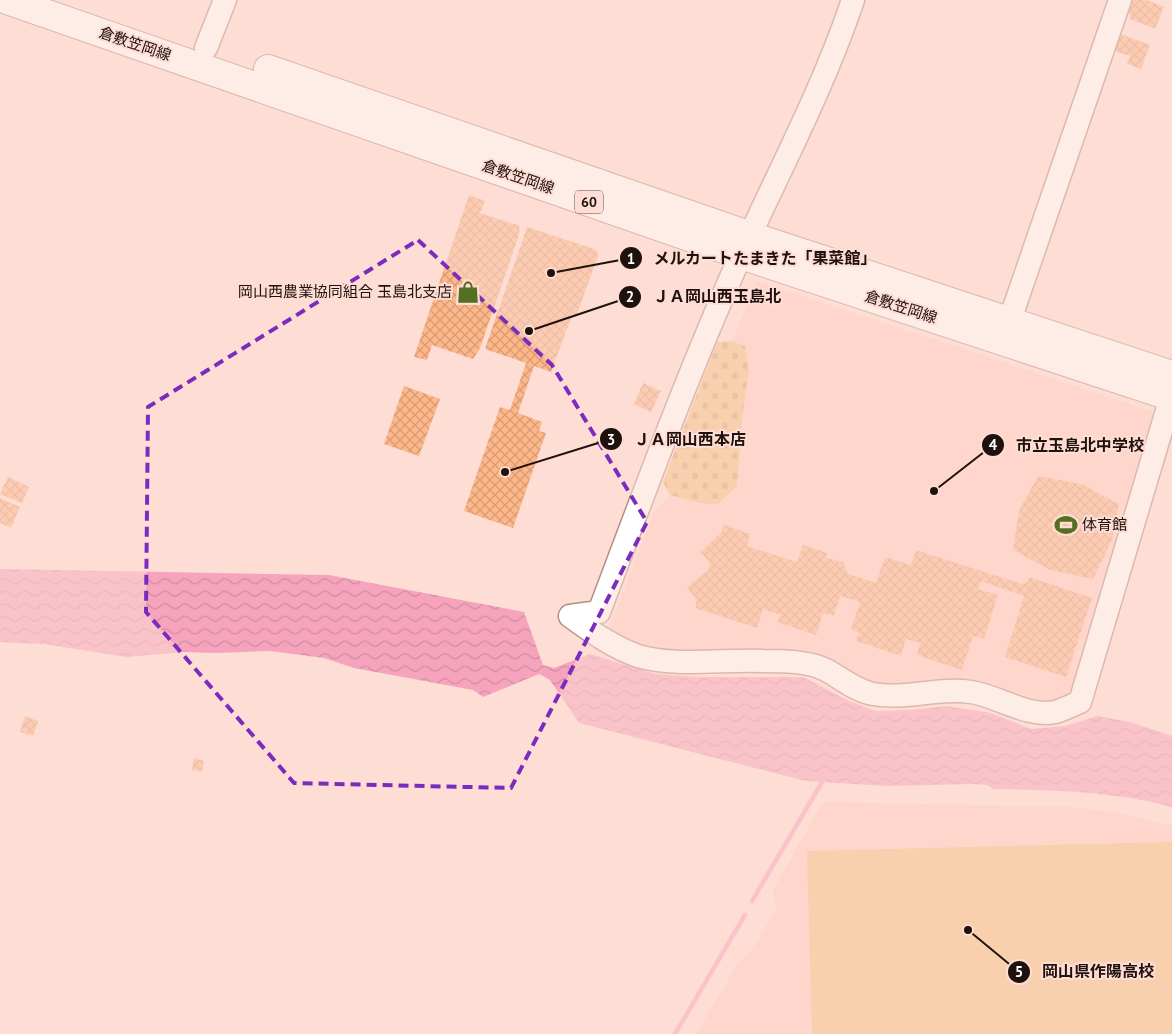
<svg xmlns="http://www.w3.org/2000/svg" width="1172" height="1034" viewBox="0 0 1172 1034" font-family="'PT Sans','Noto Sans JP',sans-serif">
	<style>
		.built { fill: #ffcec1 }
		.cemetery { fill: url(#cemetery-stones) }
		.pitch { fill: #f2c081 }
		.water { fill: url(#water-waves) }
		.lines { fill: none; stroke-linecap: round; stroke-linejoin: round }
		.stream { stroke: #f6a4be; stroke-width: 4.5 }
		.building { fill: url(#building-cross-hatch) }
		.minor-casing { stroke: #b38e83; stroke-width: 25 }
		.major-casing { stroke: #b38e83; stroke-width: 30 }
		.minor { stroke: #fff; stroke-width: 22 }
		.major { stroke: #fff; stroke-width: 28 }
		.marked { fill: none; stroke: #7b2cbf; stroke-width: 4; stroke-dasharray: 10 6; stroke-linejoin: round }
		.labels { text-anchor: middle; stroke-width: 4; stroke-linejoin: round; paint-order: stroke }
		.shield { fill: #feddd4; stroke: #624e49; stroke-width: 1 }
		.shield-label { font-size: 14px; font-weight: bold; fill: #1f110d }
		.street-label { font-size: 15px; fill: #1f110d; stroke: #feddd4 }
		.poi-label { font-size: 15px; fill: #1f110d; stroke: #feddd4; text-anchor: end }
		.leader { fill: none; stroke: #1f110d; stroke-width: 2 }
		.callout-dot { fill: #1f110d; stroke: #feddd4; stroke-width: 2 }
		.mark-label { font-size: 15px; text-anchor: middle; font-weight: bold; fill: #fff }
		.callout-label { font-size: 16px; text-anchor: middle; font-weight: bold; fill: #1f110d; stroke: #feddd4; stroke-width: 4; stroke-linejoin: round; paint-order: stroke }
	</style>
	<defs>
		<pattern id="cemetery-stones" width="16" height="16" patternUnits="userSpaceOnUse" patternTransform="scale(1.25)"><rect width="16" height="16" fill="#f2c081"/><path d="M2 7V4a2 2 0 0 1 4 0v3zM10 15v-3a2 2 0 0 1 4 0v3z" fill="#cfa46e"/></pattern>
		<pattern id="water-waves" width="16" height="10" patternUnits="userSpaceOnUse" patternTransform="scale(1.25)"><rect width="16" height="10" fill="#f6a4be"/><path d="M0 5q4-4 8 0t8 0" fill="none" stroke="#d28ca2"/></pattern>
		<pattern id="building-cross-hatch" width="8" height="8" patternUnits="userSpaceOnUse" patternTransform="scale(1.25)"><rect width="8" height="8" fill="#fdb789"/><path d="M0 0l8 8M0 8l8-8" fill="none" stroke="#d89c75"/></pattern>
	</defs>
	<rect width="100%" height="100%" fill="#feddd4"/>
	<path class="built" d="M 757,281 L 1159,414 L 1077,695 L 1056,705 L 885,690 L 717,655 L 624,644 L 608,632 L 654,512 L 670,495 L 699,503 L 742,419 L 749,369 L 745,346 L 732,341 Z
		M 823,802 L 1070,807 L 1117,813 L 1172,826 L 1172,1034 L 696,1034 L 737,965 L 752,949 L 776,911 L 773,890 Z"/>
	<path class="cemetery" d="M 732,341 L 745,346 L 749,369 L 742,419 L 737,486 L 718,504 L 699,503 L 670,495 L 663,482 L 717,342 Z"/>
	<path class="pitch" d="M 1172,842 L 1172,1034 L 812,1034 L 807,851 Z"/>
	<path class="water" d="M 0,569 L 329,575 L 524,612 L 543,665 L 554,668 L 590,654 L 655,674 L 698,677 L 803,677 L 849,701 L 875,711 L 912,710 L 946,706 L 991,713 L 1031,729 L 1066,726 L 1097,716 L 1130,722 L 1172,736 L 1172,807 C 1113,791 1054,790 993,789 L 987,785 L 973,784 L 887,786 L 806,781 L 579,723 L 550,680 L 539,674 L 483,697 L 473,690 L 354,668 L 324,658 L 270,651 L 217,653 L 184,652 L 126,657 L 44,644 L 0,642 Z"/>
	<g class="lines">
		<path class="stream" d="M 752,901 L 825,777
			M 675,1034 L 745,915"/>
	</g>
	<path class="building" d="M 1129,0 L 1147,0 L 1164,7 L 1155,29 L 1130,19 L 1131,15 L 1124,12 Z
		M 1117,33 L 1150,45 L 1141,69 L 1127,64 L 1130,56 L 1111,50 Z
		M 469,195 L 485,201 L 480,213 L 520,226 L 518,238 L 480,348 L 473,359 L 432,345 L 427,360 L 414,357 Z
		M 527,227 L 597,250 L 598,256 L 576,317 L 573,313 L 551,372 L 534,366 L 518,413 L 542,422 L 539,431 L 546,433 L 513,528 L 464,511 L 500,407 L 510,410 L 526,363 L 485,349 Z
		M 643,383 L 661,391 L 651,412 L 634,404 Z
		M 404,386 L 440,399 L 419,456 L 384,444 Z
		M 1038,476 L 1081,484 L 1119,504 L 1112,540 L 1093,579 L 1050,570 L 1013,550 L 1019,511 Z
		M 8,477 L 29,487 L 22,503 L 0,494 Z
		M 0,498 L 20,507 L 11,528 L 0,523 Z
		M 724,525 L 750,534 L 747,546 L 797,562 L 803,545 L 827,553 L 826,558 L 843,562 L 848,574 L 876,583 L 885,557 L 911,565 L 916,550 L 1022,584 L 1028,582 L 1029,577 L 1092,598 L 1066,677 L 1005,657 L 1024,596 L 981,581 L 978,589 L 998,595 L 984,639 L 973,636 L 962,670 L 917,655 L 920,643 L 906,639 L 901,656 L 856,641 L 859,632 L 851,629 L 860,602 L 840,596 L 834,616 L 823,613 L 816,635 L 777,622 L 781,615 L 763,609 L 757,628 L 696,608 L 696,599 L 687,587 L 708,570 L 710,563 L 700,552 L 721,533 Z
		M 25,716 L 38,721 L 33,736 L 20,732 Z
		M 194,758 L 204,761 L 202,771 L 192,770 Z"/>
	<g class="lines">
		<defs>
			<path id="minor" d="M 206,48 L 225,0
				M 1004,337 L 1120,0
				M 570,616 C 592,632 612,647 638,656 C 675,667 725,659 763,661 C 782,661 809,661 826,670 C 841,678 856,691 873,694 C 906,700 938,687 971,692 C 998,696 1028,718 1055,712 C 1063,710 1072,705 1080,702 L 1172,394
				M 570,616 L 599,612 C 644,493 688,373 740,257 C 779,171 823,89 853,0"/>
			<path id="major" d="M 7,0 L 741,255 L 1172,397
				M 268,69 L 751,236 L 1172,375"/>
		</defs>
		<use href="#minor" class="minor-casing"/>
		<use href="#major" class="major-casing"/>
		<use href="#minor" class="minor"/>
		<use href="#major" class="major"/>
	</g>
	<path d="M0 0H1172V1034H0ZM 418,240 L 552,365 L 647,522 L 511,788 L 294,783 L 146,612 L 148,407 Z" fill="#feddd4" fill-opacity=".55" fill-rule="evenodd"/>
	<path class="marked" d="M 418,240 L 552,365 L 647,522 L 511,788 L 294,783 L 146,612 L 148,407 Z"/>
	<defs>
		<symbol id="shop-bare" viewBox="-9 -9 18 18"><path d="M-5-2.5h2.3a2.7 3.5 0 0 1 5.4 0H5L5.5 6h-11ZM-1.5-2.5h3a1.5 2.3 0 0 0-3 0Z" fill="#546f22" stroke="#feddd4" stroke-width="2.5" paint-order="stroke"/></symbol>
		<symbol id="stadium-bare" viewBox="-9 -9 18 18"><path d="M0-5a6.5 5 0 1 0 0 10a6.5 5 0 1 0 0-10ZM-3.5-1.8h7v3.6h-7Z" fill="#546f22" stroke="#feddd4" stroke-width="2.5" paint-order="stroke"/></symbol>
	</defs>
	<g fill-rule="evenodd">
		<use href="#shop-bare" x="452" y="276" width="32" height="32"/>
		<use href="#stadium-bare" x="1050" y="509" width="32" height="32"/>
	</g>
	<g class="labels">
		<rect class="shield" x="575" y="190.5" width="28" height="23" rx="4"/>
		<g class="shield-label">
			<text x="589" y="207">60</text>
		</g>
		<g class="street-label">
			<text transform="translate(135 44) rotate(19)" y="5">倉敷笠岡線</text>
			<text transform="translate(518 177) rotate(19)" y="5">倉敷笠岡線</text>
			<text transform="translate(901 307) rotate(18)" y="5">倉敷笠岡線</text>
		</g>
		<g class="poi-label">
			<text x="452" y="297">岡山西農業協同組合 玉島北支店</text>
			<text x="1082" y="530" text-anchor="start">体育館</text>
		</g>
	</g>
	<path class="leader" d="M551 273L631 258M529 331L630 297M505 472L611 439M934 491L993 445M968 930L1019 972"/>
	<g class="callout-dot">
		<circle cx="551" cy="273" r="5"/>
		<circle cx="529" cy="331" r="5"/>
		<circle cx="505" cy="472" r="5"/>
		<circle cx="934" cy="491" r="5"/>
		<circle cx="968" cy="930" r="5"/>
		<circle cx="631" cy="258" r="12"/>
		<circle cx="630" cy="297" r="12"/>
		<circle cx="611" cy="439" r="12"/>
		<circle cx="993" cy="445" r="12"/>
		<circle cx="1019" cy="972" r="12"/>
	</g>
	<g class="mark-label">
		<text x="631" y="264">1</text>
		<text x="630" y="302">2</text>
		<text x="611" y="445">3</text>
		<text x="993" y="450">4</text>
		<text x="1019" y="977">5</text>
	</g>
	<g class="callout-label">
		<text x="765" y="264">メルカートたまきた「果菜館」</text>
		<text x="717" y="302">ＪＡ岡山西玉島北</text>
		<text x="690" y="445">ＪＡ岡山西本店</text>
		<text x="1080" y="451">市立玉島北中学校</text>
		<text x="1098" y="977">岡山県作陽高校</text>
	</g>
</svg>
